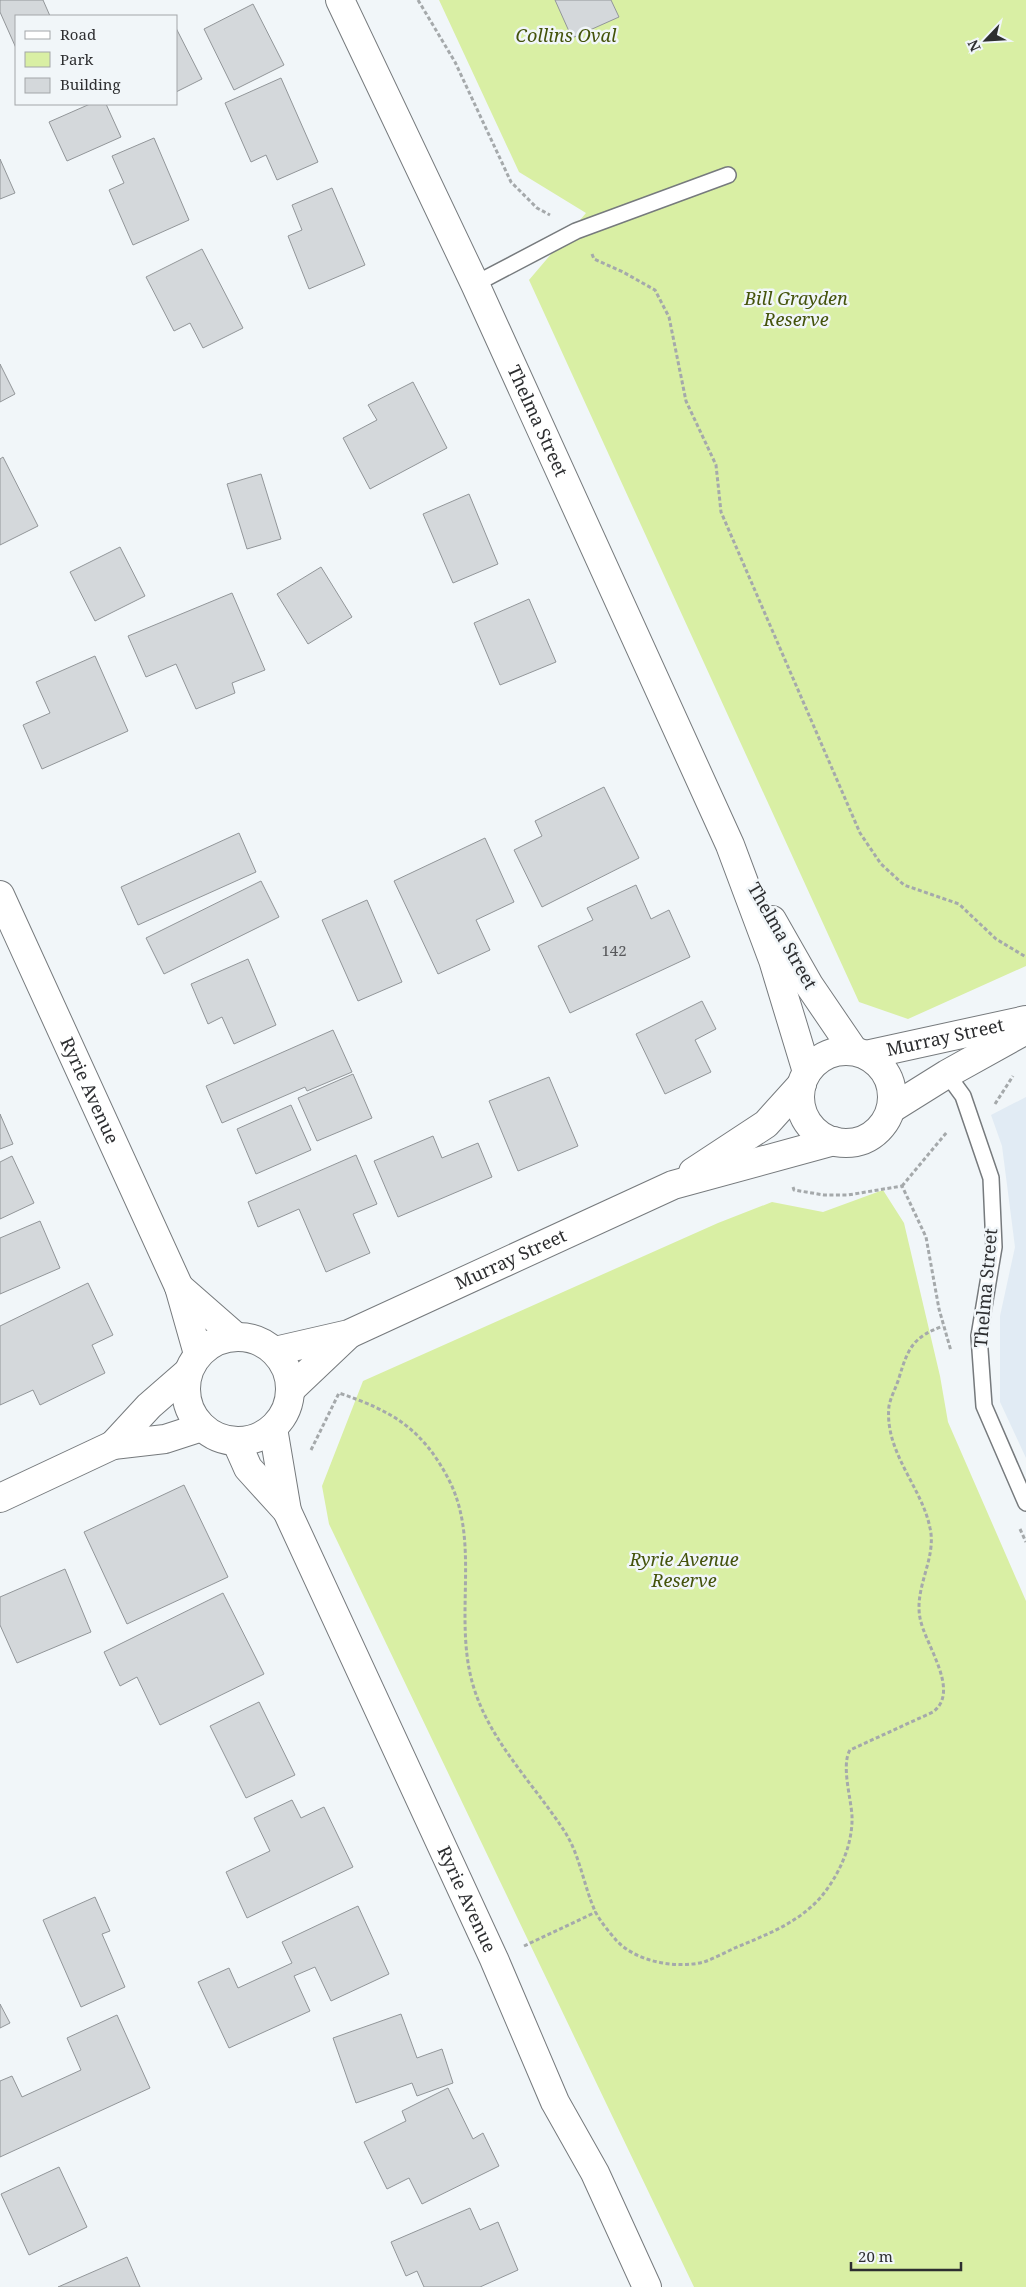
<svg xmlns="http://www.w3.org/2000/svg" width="1026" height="2287" viewBox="0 0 1026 2287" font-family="'Noto Serif',serif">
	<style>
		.built { fill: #e1ebf4 }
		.green { fill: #d9efa4 }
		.building { fill: #d4d8db; stroke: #929699 }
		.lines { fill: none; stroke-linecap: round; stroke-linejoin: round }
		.service-casing { stroke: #767a7d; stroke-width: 18 }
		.minor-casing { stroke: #767a7d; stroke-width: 30 }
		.secondary-casing { stroke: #767a7d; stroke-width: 30 }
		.path { stroke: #a5a9ab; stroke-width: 3; stroke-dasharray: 4 2.5; stroke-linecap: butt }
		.service { stroke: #fff; stroke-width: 15 }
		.minor { stroke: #fff; stroke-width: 28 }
		.secondary { stroke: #fff; stroke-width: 28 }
		.labels { text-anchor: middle; stroke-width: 5; stroke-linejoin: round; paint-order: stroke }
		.number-label { font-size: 15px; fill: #57585b }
		.park-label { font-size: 18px; font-style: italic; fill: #44530b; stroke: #f1f6f9 }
		.street-label { font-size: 18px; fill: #2d2e30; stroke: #f1f6f9 }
	</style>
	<rect width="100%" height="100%" fill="#f1f6f9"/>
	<path class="built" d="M 1026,1097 L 1026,1458 L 1000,1402 L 1000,1316 L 1015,1247 L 1002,1146 L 991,1115 Z"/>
	<path class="green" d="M 439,0 L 1026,0 L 1026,966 L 908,1019 L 859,1002 L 529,280 L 586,213 L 519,172 Z
		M 883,1190 L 904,1223 L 940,1376 L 948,1422 L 1026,1601 L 1026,2287 L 694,2287 L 329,1524 L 322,1486 L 363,1381 L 718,1223 L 772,1202 L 823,1212 Z"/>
	<path class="building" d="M 0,0 L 43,0 L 50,16 L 16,16 L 16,48 L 0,12 Z
		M 555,0 L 611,0 L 619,17 L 572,38 Z
		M 253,4 L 284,65 L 234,90 L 204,29 Z
		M 176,28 L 202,79 L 176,92 Z
		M 281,78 L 318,162 L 277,180 L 266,155 L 251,162 L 225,103 Z
		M 90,104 L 106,104 L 121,137 L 67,161 L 49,122 Z
		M 154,138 L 189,220 L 133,245 L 109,190 L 124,183 L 112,156 Z
		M 0,159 L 15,193 L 0,199 Z
		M 332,188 L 365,265 L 309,289 L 288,236 L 302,230 L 292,205 Z
		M 202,249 L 243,328 L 203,348 L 190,323 L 174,331 L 146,277 Z
		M 0,364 L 15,394 L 0,402 Z
		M 413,382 L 447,448 L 370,489 L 343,438 L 377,420 L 368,405 Z
		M 3,457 L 38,526 L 0,545 L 0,459 Z
		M 261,474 L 281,539 L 247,549 L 227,484 Z
		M 469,494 L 498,564 L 453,583 L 423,514 Z
		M 120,547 L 145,596 L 95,621 L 70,572 Z
		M 321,567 L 352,617 L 308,644 L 277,594 Z
		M 232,593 L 265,670 L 232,683 L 235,693 L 196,709 L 176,664 L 146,677 L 128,636 Z
		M 529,599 L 556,662 L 500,685 L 474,623 Z
		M 95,656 L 128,731 L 42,769 L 23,725 L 50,713 L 36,682 Z
		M 604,787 L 639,858 L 542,907 L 514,850 L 542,836 L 535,821 Z
		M 239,833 L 256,872 L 138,925 L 121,887 Z
		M 485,838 L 514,902 L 476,920 L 490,950 L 438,974 L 394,881 Z
		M 261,881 L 279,917 L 164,974 L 146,938 Z
		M 636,885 L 651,919 L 669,910 L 690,957 L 570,1013 L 538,946 L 593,920 L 587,908 Z
		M 367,900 L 402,982 L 358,1001 L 322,920 Z
		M 248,959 L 276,1025 L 234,1044 L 222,1017 L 208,1024 L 191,984 Z
		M 702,1001 L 716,1029 L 695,1040 L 711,1072 L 665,1094 L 636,1034 Z
		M 333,1030 L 352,1072 L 307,1091 L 305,1087 L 222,1123 L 206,1086 Z
		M 353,1074 L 372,1118 L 317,1141 L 298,1098 Z
		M 549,1077 L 578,1146 L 518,1171 L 489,1101 Z
		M 291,1105 L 311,1150 L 256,1174 L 237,1129 Z
		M 0,1114 L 13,1144 L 0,1149 Z
		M 433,1136 L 442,1158 L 478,1143 L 492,1177 L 398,1217 L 374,1161 Z
		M 356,1155 L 377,1204 L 353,1214 L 370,1253 L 326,1272 L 299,1209 L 258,1227 L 248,1202 Z
		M 12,1156 L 34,1203 L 0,1219 L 0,1162 Z
		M 40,1221 L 60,1268 L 0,1294 L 0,1238 Z
		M 88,1283 L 113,1335 L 92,1345 L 105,1373 L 40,1405 L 33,1390 L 0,1405 L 0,1326 Z
		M 184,1485 L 228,1577 L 127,1624 L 84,1532 Z
		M 65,1569 L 91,1632 L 17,1663 L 0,1625 L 0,1597 Z
		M 223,1593 L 264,1674 L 160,1725 L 137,1677 L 120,1686 L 104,1652 Z
		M 259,1702 L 295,1775 L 246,1798 L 210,1726 Z
		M 292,1800 L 301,1818 L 324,1807 L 353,1867 L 247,1918 L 226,1872 L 270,1851 L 254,1818 Z
		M 95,1897 L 110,1931 L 102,1934 L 125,1987 L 81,2007 L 43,1920 Z
		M 358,1906 L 389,1974 L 331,2001 L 315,1967 L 294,1976 L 310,2011 L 229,2048 L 198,1982 L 229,1968 L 238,1988 L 292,1963 L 282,1942 Z
		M 0,2004 L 10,2023 L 0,2028 Z
		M 401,2014 L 417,2058 L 442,2049 L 453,2083 L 417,2096 L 412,2083 L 356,2103 L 333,2038 Z
		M 117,2015 L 150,2088 L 0,2157 L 0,2081 L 12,2076 L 22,2097 L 81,2070 L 67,2038 Z
		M 448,2088 L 473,2139 L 483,2133 L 499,2166 L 422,2204 L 409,2178 L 387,2189 L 364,2142 L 406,2121 L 402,2111 Z
		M 59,2167 L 87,2227 L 29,2255 L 1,2194 Z
		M 470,2208 L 480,2230 L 498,2222 L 518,2270 L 480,2287 L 424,2287 L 417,2271 L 406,2276 L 391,2242 Z
		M 127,2257 L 140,2287 L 58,2287 Z"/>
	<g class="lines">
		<defs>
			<path id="service" d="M 475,284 L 576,231 L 728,175
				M 947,1074 L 963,1096 L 991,1178 L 994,1247 L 979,1336 L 984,1406 L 1026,1503"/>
			<g id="minor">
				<path id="s1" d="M 0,895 L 179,1287 L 198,1354"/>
				<path id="s2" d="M 866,1055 L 1026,1020"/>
				<path d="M 891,1109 L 947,1074 L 1026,1030"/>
				<path d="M 179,1287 L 235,1336"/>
				<path id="s3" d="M 273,1428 L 287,1511 L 494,1959 L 555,2102 L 595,2173 L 647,2287"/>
				<path d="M 236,1441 L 248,1468 L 287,1511"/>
			</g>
			<g id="secondary">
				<path id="s4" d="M 340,0 L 475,284 L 730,845 L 773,960 L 807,1072"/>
				<path d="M 772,920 L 809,985 L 854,1051"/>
				<circle cx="846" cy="1097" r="46"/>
				<path d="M 693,1172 L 766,1124 L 802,1084"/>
				<circle cx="238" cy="1389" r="52"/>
				<path id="s5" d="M 275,1351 L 349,1334 L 673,1185 L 834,1141"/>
				<path d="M 290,1390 L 348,1335"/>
				<path d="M 113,1445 L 149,1406 L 188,1372"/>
				<path d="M 0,1498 L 113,1445 L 165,1439 L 202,1427"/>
			</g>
		</defs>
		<use href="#service" class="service-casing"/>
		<use href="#minor" class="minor-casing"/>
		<use href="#secondary" class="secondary-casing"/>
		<path class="path" d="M 418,0 L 455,62 L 511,182 L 537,208 L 550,215
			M 592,254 L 594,259 L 623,272 L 655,290 L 669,317 L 686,401 L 716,465 L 721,512 L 860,833 L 881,864 L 904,885 L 959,904 L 996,939 L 1026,957
			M 995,1104 L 1013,1076
			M 902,1186 L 947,1132
			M 793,1187 L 794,1190 L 824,1195 L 848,1195 L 902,1186 L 926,1237 L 939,1309 L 951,1351
			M 311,1450 L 339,1393 C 392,1411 422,1428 449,1480 C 481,1543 453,1617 473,1685 C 489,1740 532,1782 563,1829 C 580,1854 583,1884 595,1911 C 600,1921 609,1932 616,1940 C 636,1962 676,1969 704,1962 C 715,1958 726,1952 737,1947 C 768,1934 798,1923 821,1897 C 839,1875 853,1845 852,1816 C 851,1798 841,1765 850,1750 L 933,1712 C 961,1691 925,1645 920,1618 C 914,1587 937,1558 930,1528 C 922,1487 884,1452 889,1406 C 891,1396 896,1388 899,1378 C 908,1348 913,1337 943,1326
			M 1020,1529 L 1026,1542
			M 524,1946 L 596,1912"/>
		<use href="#service" class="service"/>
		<use href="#minor" class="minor"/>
		<use href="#secondary" class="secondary"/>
	</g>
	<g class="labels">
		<g class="number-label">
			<text x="614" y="956">142</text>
		</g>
		<g class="park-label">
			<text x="566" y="42">Collins Oval</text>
			<text x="796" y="305">Bill Grayden<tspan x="796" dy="21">Reserve</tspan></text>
			<text x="684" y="1566">Ryrie Avenue<tspan x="684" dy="21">Reserve</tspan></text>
		</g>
		<g class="street-label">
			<text dy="6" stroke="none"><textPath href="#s4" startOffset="465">Thelma Street</textPath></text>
			<text transform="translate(782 936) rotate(60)" y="6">Thelma Street</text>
			<text dy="6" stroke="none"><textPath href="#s2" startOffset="81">Murray Street</textPath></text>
			<text dy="6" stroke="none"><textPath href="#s1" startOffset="215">Ryrie Avenue</textPath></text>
			<text dy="6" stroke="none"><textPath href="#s5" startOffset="254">Murray Street</textPath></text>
			<text transform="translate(986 1288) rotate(-85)" y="6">Thelma Street</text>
			<text dy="6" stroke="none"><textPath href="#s3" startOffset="512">Ryrie Avenue</textPath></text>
		</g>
	</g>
	<rect x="15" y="15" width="162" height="90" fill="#f1f6f9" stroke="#a3a6a9"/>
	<rect x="25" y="31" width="25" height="8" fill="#ffffff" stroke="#a3a6a9"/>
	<text x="60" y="40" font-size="15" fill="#2d2e30">Road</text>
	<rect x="25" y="52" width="25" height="15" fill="#d9efa4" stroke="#a3a6a9"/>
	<text x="60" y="65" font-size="15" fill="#2d2e30">Park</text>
	<rect x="25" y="78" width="25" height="15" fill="#d4d8db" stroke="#a3a6a9"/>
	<text x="60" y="90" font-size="15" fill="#2d2e30">Building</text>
	<g transform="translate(986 40) rotate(245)" stroke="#f1f6f9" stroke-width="4" paint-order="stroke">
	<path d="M0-4L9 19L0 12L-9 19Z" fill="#2d2e30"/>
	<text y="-8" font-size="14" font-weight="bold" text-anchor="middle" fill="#2d2e30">N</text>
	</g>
	<path d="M851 2262v8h110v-8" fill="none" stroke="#2d2e30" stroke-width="2.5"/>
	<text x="858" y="2262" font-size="15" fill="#2d2e30" stroke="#f1f6f9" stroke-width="4" paint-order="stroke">20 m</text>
</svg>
